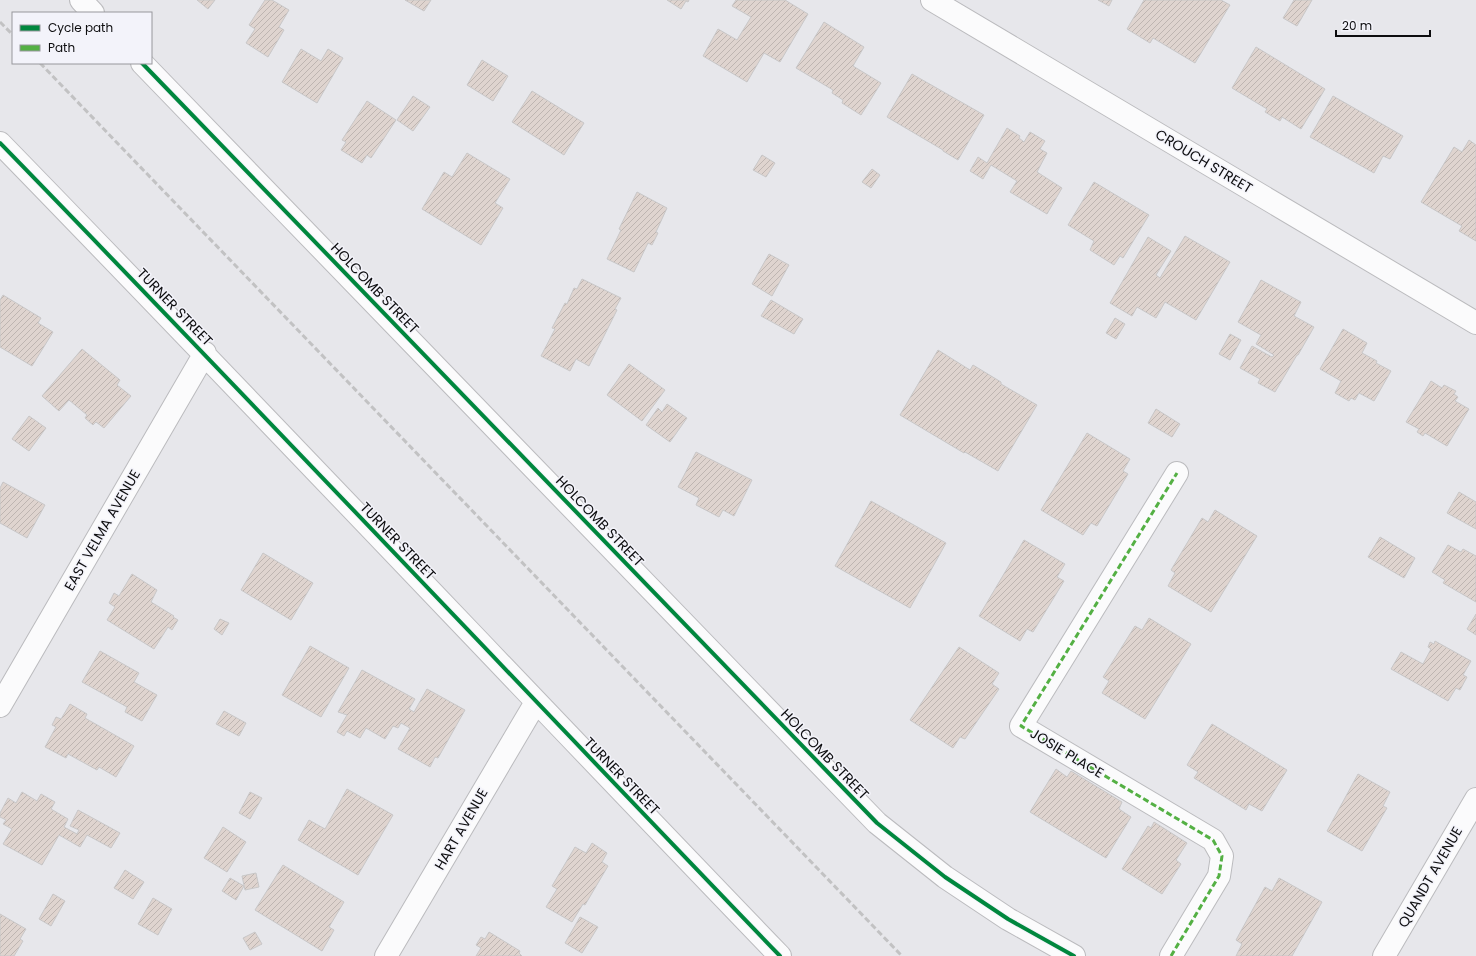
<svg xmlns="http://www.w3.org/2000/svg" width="1476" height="956" viewBox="0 0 1476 956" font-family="Poppins,sans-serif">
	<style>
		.building { fill: url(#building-hatch); stroke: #c8c7c8 }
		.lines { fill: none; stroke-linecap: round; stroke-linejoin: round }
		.minor-casing { stroke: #bbbbbe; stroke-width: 24 }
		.minor { stroke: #fbfbfc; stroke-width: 22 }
		.rail { stroke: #c2c2c3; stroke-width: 3; stroke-dasharray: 6 3; stroke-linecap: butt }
		.quiet { stroke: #54b044; stroke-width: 3; stroke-dasharray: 6 3; stroke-linecap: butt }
		.cycleway-casing { stroke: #f3f3fa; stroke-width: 6 }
		.cycleway { stroke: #00873e; stroke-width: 4 }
		.labels { text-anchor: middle; stroke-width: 3; stroke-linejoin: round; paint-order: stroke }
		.street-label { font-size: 14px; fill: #0d0d0f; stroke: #f3f3fa }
	</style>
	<defs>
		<pattern id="building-hatch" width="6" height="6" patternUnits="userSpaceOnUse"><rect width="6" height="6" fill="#dfd4cf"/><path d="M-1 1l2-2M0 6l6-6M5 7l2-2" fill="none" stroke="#beb5b1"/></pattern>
	</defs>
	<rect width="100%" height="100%" fill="#e7e7eb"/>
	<path class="building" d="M 197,0 L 215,0 L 208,9 Z
		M 265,0 L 272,0 L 289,10 L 279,27 L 284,30 L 268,57 L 246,43 L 255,29 L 249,25 Z
		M 405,0 L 431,0 L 424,11 Z
		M 667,0 L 689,0 L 688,2 L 686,1 L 681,9 Z
		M 736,0 L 785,0 L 808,14 L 780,62 L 764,53 L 747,82 L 703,56 L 718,29 L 737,40 L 751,17 L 732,6 Z
		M 1098,0 L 1112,0 L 1109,6 Z
		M 1144,0 L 1221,0 L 1230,5 L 1195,63 L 1153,38 L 1150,43 L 1127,29 Z
		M 1294,0 L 1312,0 L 1297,26 L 1283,18 Z
		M 824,22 L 864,47 L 853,66 L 881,83 L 861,115 L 842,103 L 843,100 L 832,93 L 833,90 L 796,68 Z
		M 1256,47 L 1325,89 L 1301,129 L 1282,117 L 1280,121 L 1265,112 L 1267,109 L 1232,88 Z
		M 301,49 L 321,61 L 328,49 L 343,58 L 317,103 L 282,82 Z
		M 482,60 L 508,76 L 493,101 L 467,85 Z
		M 912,74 L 984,115 L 958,160 L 943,151 L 943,150 L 887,117 Z
		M 532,91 L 584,123 L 564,155 L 512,122 Z
		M 413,96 L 430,107 L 413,131 L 397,120 Z
		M 1333,96 L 1403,136 L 1390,159 L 1383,156 L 1374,173 L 1310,137 Z
		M 367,101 L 396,120 L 371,158 L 367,155 L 362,163 L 341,150 L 346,142 L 342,140 Z
		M 1007,128 L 1020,136 L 1019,138 L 1024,142 L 1030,132 L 1045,141 L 1040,149 L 1047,153 L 1037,172 L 1062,188 L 1047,214 L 1010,192 L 1017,181 L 991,165 L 983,179 L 970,171 L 978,157 L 987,163 Z
		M 1469,140 L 1476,145 L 1476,241 L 1459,231 L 1462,226 L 1421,202 L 1454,147 L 1462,152 Z
		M 467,153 L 510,179 L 495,203 L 503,208 L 481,245 L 422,209 L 444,172 L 452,177 Z
		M 762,155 L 775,163 L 766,177 L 753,170 Z
		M 872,169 L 880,175 L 871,188 L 862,182 Z
		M 1094,182 L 1149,215 L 1123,258 L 1120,256 L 1114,265 L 1090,250 L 1094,241 L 1068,225 Z
		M 637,192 L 667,208 L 656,232 L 658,233 L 652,245 L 648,243 L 634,272 L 607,259 L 621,230 L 619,229 Z
		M 1185,236 L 1230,262 L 1196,320 L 1165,302 L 1156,318 L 1137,307 L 1132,316 L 1110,303 L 1148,237 L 1171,251 L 1156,275 L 1160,278 Z
		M 769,254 L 789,265 L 772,296 L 752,284 Z
		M 582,279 L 621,298 L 615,309 L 617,310 L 589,366 L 576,359 L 570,371 L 541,356 L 555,329 L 552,328 L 565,303 L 567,304 L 574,288 L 577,289 Z
		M 1261,280 L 1301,302 L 1294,316 L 1314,327 L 1298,355 L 1297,355 L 1275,392 L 1258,383 L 1260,379 L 1240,368 L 1252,346 L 1272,357 L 1274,355 L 1256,344 L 1261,335 L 1238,322 Z
		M 3,295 L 41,318 L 38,323 L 53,332 L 32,366 L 0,347 L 0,300 Z
		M 771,300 L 803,319 L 794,334 L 761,316 Z
		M 1115,318 L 1125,324 L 1116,339 L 1106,333 Z
		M 1343,329 L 1367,343 L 1362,353 L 1377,361 L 1376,363 L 1391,371 L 1374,401 L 1359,393 L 1355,400 L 1351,398 L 1349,401 L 1335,393 L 1341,381 L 1320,369 Z
		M 1230,334 L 1241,340 L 1230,360 L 1219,354 Z
		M 82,349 L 120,380 L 117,385 L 131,396 L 104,428 L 96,422 L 93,425 L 85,418 L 87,415 L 69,400 L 59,411 L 42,396 Z
		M 938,350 L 970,370 L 973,365 L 1001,382 L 1001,384 L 1037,405 L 998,471 L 965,452 L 964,453 L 900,415 Z
		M 629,364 L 665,390 L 642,421 L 607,395 Z
		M 1431,381 L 1442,388 L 1444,385 L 1456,391 L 1454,394 L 1458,397 L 1455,401 L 1469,409 L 1447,446 L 1425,433 L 1423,436 L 1417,432 L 1419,429 L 1406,422 Z
		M 667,404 L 687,418 L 670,442 L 646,425 L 658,408 L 662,412 Z
		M 1156,409 L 1180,424 L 1172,437 L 1148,423 Z
		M 29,416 L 46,428 L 29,451 L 12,439 Z
		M 1087,433 L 1130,459 L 1123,471 L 1128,474 L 1097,526 L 1091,523 L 1083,535 L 1041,510 Z
		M 696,452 L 752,480 L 734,516 L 723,510 L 719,517 L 696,505 L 699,498 L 678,487 Z
		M 3,482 L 45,505 L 27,538 L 0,523 L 0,488 Z
		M 1459,492 L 1476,502 L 1476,529 L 1447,513 Z
		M 871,501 L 946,543 L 910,608 L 835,566 Z
		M 1215,510 L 1257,536 L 1211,612 L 1168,586 L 1175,573 L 1171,570 L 1202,518 L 1208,522 Z
		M 1380,537 L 1415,558 L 1404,578 L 1368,557 Z
		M 1024,540 L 1065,564 L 1057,577 L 1064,581 L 1033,632 L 1027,629 L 1020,641 L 979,616 Z
		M 1448,545 L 1461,552 L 1463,549 L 1476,556 L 1476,602 L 1443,583 L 1445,580 L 1432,572 Z
		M 263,553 L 313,583 L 291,620 L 241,590 Z
		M 132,574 L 157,590 L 151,602 L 174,616 L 173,617 L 178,620 L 172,630 L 168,627 L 154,649 L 107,620 L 115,607 L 109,603 L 114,593 L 119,596 Z
		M 1476,614 L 1476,635 L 1467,629 Z
		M 1149,618 L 1191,644 L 1145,719 L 1102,693 L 1109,681 L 1103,677 L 1135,626 L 1142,630 Z
		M 220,619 L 229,623 L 222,635 L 214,629 Z
		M 1435,641 L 1471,661 L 1463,675 L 1467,677 L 1460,690 L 1456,688 L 1448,701 L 1391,669 L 1401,652 L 1423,664 L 1431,649 L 1428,647 L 1430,642 L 1434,644 Z
		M 310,646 L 349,668 L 321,717 L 282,695 Z
		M 959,647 L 999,673 L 992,684 L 999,689 L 965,739 L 960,737 L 953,748 L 910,720 Z
		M 100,651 L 139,673 L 134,682 L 157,695 L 142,721 L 125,712 L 127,707 L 82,682 Z
		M 362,670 L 415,699 L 409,709 L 414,712 L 427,689 L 465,710 L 438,758 L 435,757 L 430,767 L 398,749 L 410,728 L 401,723 L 398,728 L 393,726 L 385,739 L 366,728 L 360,738 L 347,731 L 344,736 L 337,732 L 347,715 L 338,712 Z
		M 70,704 L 87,714 L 85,718 L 134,746 L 116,777 L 99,767 L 97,770 L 68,754 L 66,758 L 45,747 L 56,727 L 52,725 L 56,717 L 61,719 Z
		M 224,711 L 246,723 L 239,736 L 216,724 Z
		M 1212,724 L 1287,770 L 1262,811 L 1249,804 L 1246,810 L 1194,778 L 1198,772 L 1187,765 Z
		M 1056,769 L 1067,777 L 1071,771 L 1122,802 L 1119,809 L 1131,817 L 1106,858 L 1030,812 Z
		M 1358,774 L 1390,792 L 1383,806 L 1387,808 L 1362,851 L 1327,831 Z
		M 347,789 L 393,815 L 358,875 L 298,840 L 309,820 L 325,829 Z
		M 22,792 L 37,801 L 41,794 L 55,802 L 51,809 L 68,819 L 64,827 L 77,834 L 79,830 L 70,826 L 78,810 L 120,833 L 111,848 L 87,835 L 80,847 L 59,835 L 42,865 L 3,844 L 12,829 L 3,824 L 6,820 L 0,817 L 0,813 L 8,798 L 16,803 Z
		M 250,792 L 262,798 L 250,819 L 239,813 Z
		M 1154,822 L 1187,843 L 1176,860 L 1181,864 L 1162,894 L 1122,869 L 1148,826 L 1151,828 Z
		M 223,827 L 246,842 L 227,872 L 204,858 Z
		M 592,843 L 607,853 L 602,862 L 608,866 L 585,905 L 583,904 L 572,922 L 546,907 L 557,889 L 552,886 L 575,847 L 586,853 Z
		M 283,865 L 344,902 L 329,927 L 334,930 L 322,951 L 255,910 Z
		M 125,870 L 144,882 L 133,899 L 114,888 Z
		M 256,873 L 259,887 L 245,890 L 242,876 Z
		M 230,878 L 244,886 L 236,900 L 222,891 Z
		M 1279,878 L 1322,902 L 1292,956 L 1236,956 L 1242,944 L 1236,940 L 1265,887 L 1272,891 Z
		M 53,894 L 65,901 L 51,926 L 39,919 Z
		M 153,898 L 172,909 L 158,935 L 138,924 Z
		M 0,914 L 26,929 L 20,939 L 23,941 L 14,956 L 0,956 Z
		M 580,917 L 598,927 L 582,953 L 565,943 Z
		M 255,932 L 262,944 L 250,950 L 243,938 Z
		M 489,932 L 520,951 L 519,953 L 522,956 L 476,956 L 481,948 L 476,945 L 481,937 L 485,939 Z"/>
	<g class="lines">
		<defs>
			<path id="minor" d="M 81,0 L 93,13
				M 932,0 L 1476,323
				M 142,63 L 877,823 L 945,877 L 1008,919 L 1074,956
				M 0,143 C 262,412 519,685 780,956
				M 0,706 L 205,353
				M 386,956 L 536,702
				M 1171,956 L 1219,876 L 1222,856 L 1213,840 L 1021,726 L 1177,473
				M 1384,956 L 1476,799"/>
		</defs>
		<use href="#minor" class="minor-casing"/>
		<use href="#minor" class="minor"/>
		<path class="rail" d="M 0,22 L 13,35
			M 40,63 L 902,956"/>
		<path class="quiet" d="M 1171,956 L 1219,876 L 1222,856 L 1213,840 L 1021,726 L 1177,473"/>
		<defs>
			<path id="cycleway" d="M 142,63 L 877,823 L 945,877 L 1008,919 L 1074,956
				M 0,143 C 262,412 519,685 780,956"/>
		</defs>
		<use href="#cycleway" class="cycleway-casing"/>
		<use href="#cycleway" class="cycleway"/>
	</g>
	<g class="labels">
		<g class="street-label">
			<text transform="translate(1204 161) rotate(31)" y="5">CROUCH STREET</text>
			<text transform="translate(375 288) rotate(46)" y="5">HOLCOMB STREET</text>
			<text transform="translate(175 307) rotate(46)" y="5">TURNER STREET</text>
			<text transform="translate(600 521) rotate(46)" y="5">HOLCOMB STREET</text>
			<text transform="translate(102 530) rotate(-60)" y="5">EAST VELMA AVENUE</text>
			<text transform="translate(398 541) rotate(46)" y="5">TURNER STREET</text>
			<text transform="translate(1067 753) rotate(31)" y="5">JOSIE PLACE</text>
			<text transform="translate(825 754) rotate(46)" y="5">HOLCOMB STREET</text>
			<text transform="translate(622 776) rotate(46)" y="5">TURNER STREET</text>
			<text transform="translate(461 829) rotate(-60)" y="5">HART AVENUE</text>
			<text transform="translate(1430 877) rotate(-60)" y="5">QUANDT AVENUE</text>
		</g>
	</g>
	<rect x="12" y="12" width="140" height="52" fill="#f3f3fa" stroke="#97979c"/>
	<rect x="20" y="25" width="20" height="6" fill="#00873e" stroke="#97979c"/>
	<text x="48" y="32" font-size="12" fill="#0d0d0f">Cycle path</text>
	<rect x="20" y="45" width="20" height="6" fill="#54b044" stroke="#97979c"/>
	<text x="48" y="52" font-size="12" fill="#0d0d0f">Path</text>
	<path d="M1336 30v6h94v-6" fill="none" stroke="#0d0d0f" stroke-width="2"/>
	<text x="1342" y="30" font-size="12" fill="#0d0d0f" stroke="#f3f3fa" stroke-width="3" paint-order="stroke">20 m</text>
</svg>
